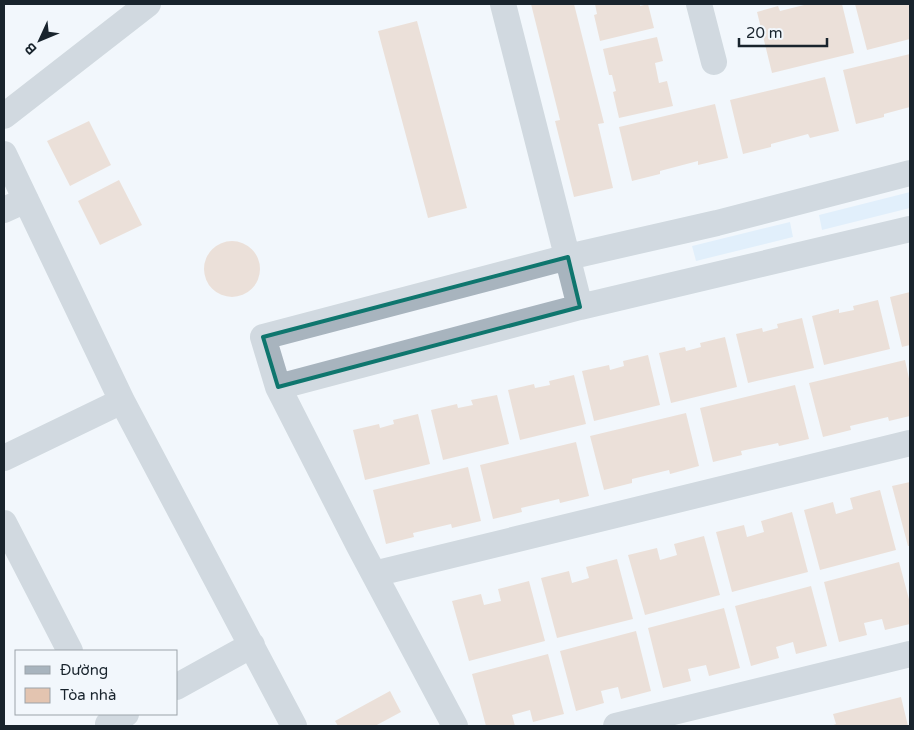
<svg xmlns="http://www.w3.org/2000/svg" width="914" height="730" viewBox="0 0 914 730" font-family="'Varela Round',sans-serif">
	<style>
		.green { fill: #cde5fb }
		.building { fill: #e3c4b0 }
		.lines { fill: none; stroke-linecap: round; stroke-linejoin: round }
		.minor { stroke: #a8b4be; stroke-width: 26 }
		.marked { fill: none; stroke: #0f766e; stroke-width: 4; stroke-linejoin: round }
	</style>
	<rect width="100%" height="100%" fill="#f2f7fc"/>
	<path class="green" d="M 910,192 L 910,208 L 822,230 L 819,215 Z
		M 790,222 L 793,237 L 696,261 L 692,246 Z"/>
	<path class="building" d="M 531,4 L 574,4 L 604,123 L 598,124 L 613,188 L 574,197 L 555,121 L 560,120 Z
		M 595,4 L 640,4 L 640,6 L 648,4 L 654,28 L 600,41 L 594,15 L 597,14 Z
		M 808,4 L 842,4 L 854,53 L 772,73 L 757,12 L 778,6 L 780,11 Z
		M 855,4 L 910,4 L 910,39 L 867,50 Z
		M 417,21 L 467,208 L 428,218 L 378,31 Z
		M 657,37 L 663,61 L 655,63 L 659,83 L 667,81 L 673,106 L 619,118 L 613,92 L 616,91 L 612,75 L 609,75 L 603,49 Z
		M 910,54 L 910,107 L 884,114 L 884,117 L 856,124 L 843,70 Z
		M 825,77 L 839,131 L 810,138 L 808,134 L 771,144 L 771,147 L 743,154 L 730,100 Z
		M 715,104 L 728,158 L 698,165 L 698,161 L 660,171 L 660,174 L 632,181 L 619,127 Z
		M 89,121 L 111,165 L 70,186 L 47,141 Z
		M 119,180 L 142,225 L 100,245 L 78,201 Z
		M204 269a28 28 0 1 1 56 0a28 28 0 1 1-56 0Z
		M 910,292 L 910,345 L 902,347 L 890,297 Z
		M 878,300 L 890,349 L 824,365 L 812,316 L 839,309 L 839,313 L 854,310 L 853,306 Z
		M 802,318 L 814,368 L 748,383 L 736,334 L 762,328 L 763,332 L 778,328 L 777,324 Z
		M 725,337 L 737,387 L 671,403 L 659,353 L 685,347 L 686,351 L 701,347 L 700,343 Z
		M 648,355 L 660,405 L 594,421 L 582,371 L 609,365 L 610,370 L 624,366 L 623,361 Z
		M 905,360 L 910,383 L 910,416 L 889,421 L 888,417 L 850,426 L 851,430 L 823,437 L 809,383 Z
		M 574,375 L 586,424 L 520,440 L 508,390 L 534,384 L 535,388 L 550,385 L 549,381 Z
		M 795,385 L 809,439 L 779,446 L 778,443 L 741,451 L 742,455 L 713,462 L 700,408 Z
		M 497,395 L 509,444 L 443,460 L 431,410 L 457,404 L 458,408 L 473,405 L 471,400 Z
		M 686,413 L 699,466 L 670,474 L 669,470 L 632,479 L 632,483 L 604,490 L 590,436 Z
		M 418,414 L 430,464 L 365,480 L 353,430 L 379,424 L 380,428 L 394,424 L 393,420 Z
		M 576,442 L 589,496 L 560,503 L 559,499 L 521,508 L 522,512 L 493,519 L 480,465 Z
		M 468,467 L 481,521 L 452,528 L 451,524 L 413,533 L 414,537 L 386,544 L 373,490 Z
		M 910,482 L 910,546 L 908,546 L 892,486 Z
		M 880,490 L 896,550 L 820,570 L 804,510 L 833,502 L 836,514 L 853,509 L 850,498 Z
		M 792,512 L 808,572 L 732,592 L 716,532 L 744,525 L 747,537 L 764,532 L 761,521 Z
		M 704,536 L 720,595 L 645,615 L 628,555 L 657,548 L 660,560 L 677,555 L 674,544 Z
		M 617,559 L 633,619 L 557,638 L 541,578 L 569,571 L 572,583 L 589,578 L 586,567 Z
		M 899,562 L 910,603 L 910,624 L 885,630 L 882,619 L 864,623 L 867,635 L 839,642 L 824,582 Z
		M 529,581 L 545,641 L 469,661 L 452,601 L 481,594 L 484,605 L 501,601 L 498,589 Z
		M 811,586 L 827,646 L 796,654 L 793,642 L 776,647 L 779,658 L 751,666 L 735,606 Z
		M 724,608 L 740,668 L 709,676 L 706,665 L 688,669 L 691,681 L 663,688 L 648,628 Z
		M 636,631 L 651,691 L 621,699 L 618,687 L 601,691 L 604,703 L 576,711 L 560,651 Z
		M 548,654 L 564,714 L 533,722 L 530,710 L 512,715 L 515,726 L 486,726 L 472,674 Z
		M 390,691 L 401,712 L 375,726 L 338,726 L 335,721 Z
		M 901,697 L 908,726 L 831,726 L 836,724 L 833,714 Z"/>
	<g class="lines">
		<path class="minor" d="M 503,4 L 580,307
			M 699,4 L 714,62
			M 4,116 L 148,4
			M 4,154 L 122,401 L 294,726
			M 4,210 L 26,200
			M 278,387 L 580,307 L 910,229
			M 4,458 L 122,401
			M 4,523 L 70,651
			M 374,574 L 910,443
			M 176,687 L 252,645
			M 108,724 L 126,714
			M 455,726 L 359,546 L 278,387 L 263,337 L 568,257 L 717,223 L 910,173
			M 616,726 L 910,654"/>
	</g>
	<path d="M0 0H914V730H0ZM 568,257 L 580,307 L 278,387 L 263,337 Z" fill="#f2f7fc" fill-opacity=".55" fill-rule="evenodd"/>
	<path class="marked" d="M 568,257 L 580,307 L 278,387 L 263,337 Z"/>
	<rect width="914" height="730" fill="none" stroke="#19242d" stroke-width="10"/>
	<rect x="15" y="650" width="162" height="65" fill="#f2f7fc" stroke="#9ba3a9"/>
	<rect x="25" y="666" width="25" height="8" fill="#a8b4be" stroke="#9ba3a9"/>
	<text x="60" y="675" font-size="15" fill="#19242d">Đường</text>
	<rect x="25" y="688" width="25" height="15" fill="#e3c4b0" stroke="#9ba3a9"/>
	<text x="60" y="700" font-size="15" fill="#19242d">Tòa nhà</text>
	<g transform="translate(40 40) rotate(226)" stroke="#f2f7fc" stroke-width="4" paint-order="stroke">
	<path d="M0-4L9 19L0 12L-9 19Z" fill="#19242d"/>
	<text y="-8" font-size="14" font-weight="bold" text-anchor="middle" fill="#19242d">B</text>
	</g>
	<path d="M739 38v8h88v-8" fill="none" stroke="#19242d" stroke-width="2.5"/>
	<text x="746" y="38" font-size="15" fill="#19242d" stroke="#f2f7fc" stroke-width="4" paint-order="stroke">20 m</text>
</svg>
